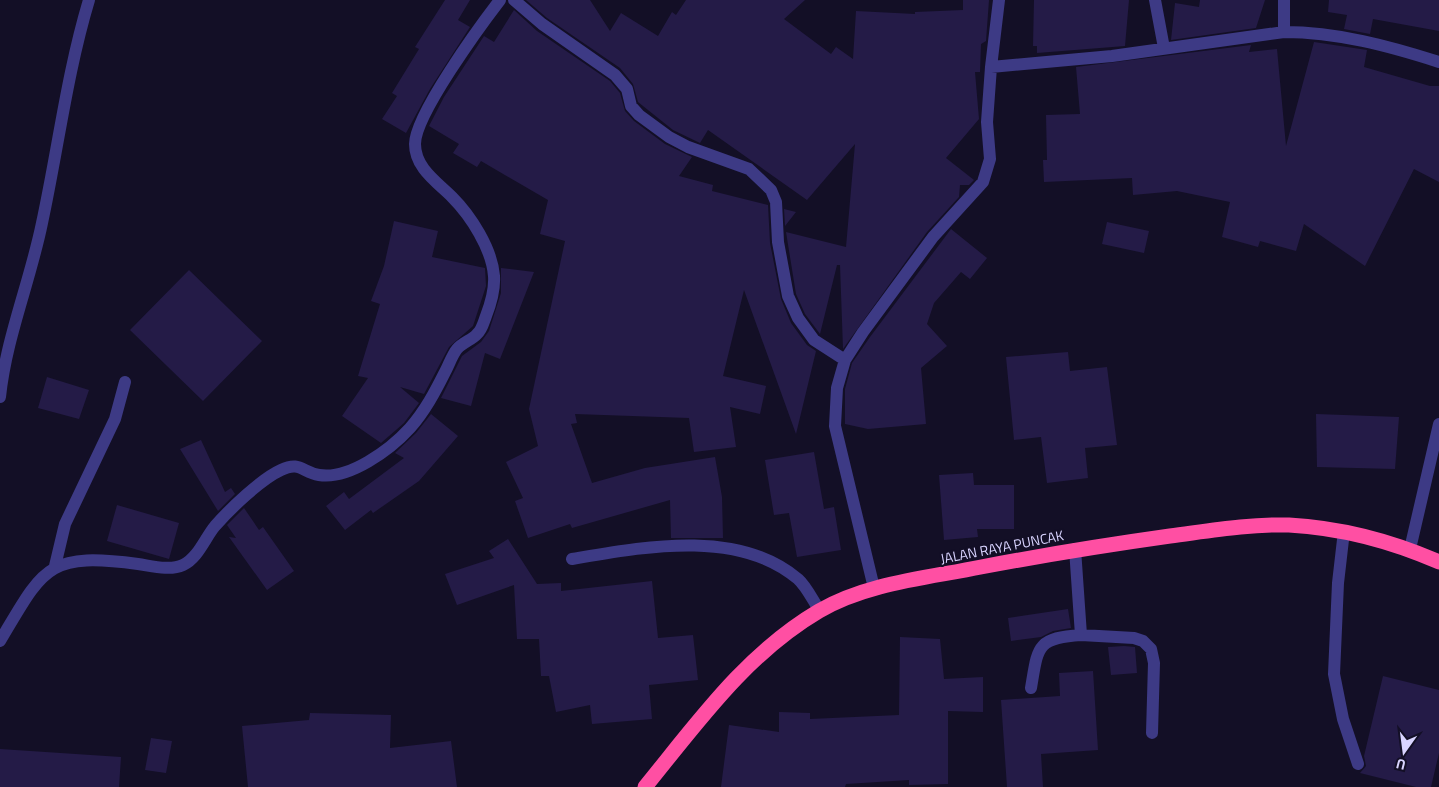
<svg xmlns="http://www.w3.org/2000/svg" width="1439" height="787" viewBox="0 0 1439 787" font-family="'Titillium Web',sans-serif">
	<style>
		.building { fill: #241b47 }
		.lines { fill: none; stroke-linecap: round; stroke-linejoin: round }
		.minor { stroke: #3d3a85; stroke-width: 12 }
		.highway { stroke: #ff4fa3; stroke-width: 15 }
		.labels { text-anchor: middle; stroke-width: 4.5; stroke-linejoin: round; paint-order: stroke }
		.street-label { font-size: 14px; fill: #d9d4ff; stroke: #130f26 }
	</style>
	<rect width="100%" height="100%" fill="#130f26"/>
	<path class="building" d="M 445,0 L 470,0 L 458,20 L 470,27 L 430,89 L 406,133 L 382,119 L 397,96 L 392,93 L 419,49 L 415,47 Z
		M 526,0 L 590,0 L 610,31 L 621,13 L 658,36 L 672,12 L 676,15 L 686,0 L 805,0 L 784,19 L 831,54 L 836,47 L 853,59 L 856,11 L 915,14 L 915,12 L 963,10 L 963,0 L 989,0 L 986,41 L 981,44 L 980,72 L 975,72 L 979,119 L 946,158 L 974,180 L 969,185 L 960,185 L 959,197 L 927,232 L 843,349 L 840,265 L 837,265 L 820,334 L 805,314 L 796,294 L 786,232 L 846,247 L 855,144 L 807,200 L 708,130 L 700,143 L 673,130 L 638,102 L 633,84 L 620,68 L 547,18 Z
		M 1034,0 L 1129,0 L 1125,46 L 1037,53 L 1037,46 L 1033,46 Z
		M 1200,0 L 1265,0 L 1256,28 L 1171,40 L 1175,3 L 1199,7 Z
		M 1329,0 L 1439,0 L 1439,31 L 1373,19 L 1370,34 L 1344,29 L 1347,15 L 1328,12 Z
		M 514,10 L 537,31 L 610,81 L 620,93 L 625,111 L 634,121 L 665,144 L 692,157 L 679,176 L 713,185 L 712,191 L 768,205 L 770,243 L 781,299 L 791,323 L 807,345 L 816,351 L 796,434 L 744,290 L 723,376 L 766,386 L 760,414 L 730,407 L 736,447 L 694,452 L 689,418 L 575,414 L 577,423 L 571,424 L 592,483 L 645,468 L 715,457 L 722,497 L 723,538 L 671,538 L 670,500 L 572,528 L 570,524 L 528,538 L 515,501 L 523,498 L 506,462 L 538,446 L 529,409 L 565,241 L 540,234 L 548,200 L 481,161 L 477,167 L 453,153 L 459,144 L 429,126 L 444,97 L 484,36 L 494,42 Z
		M 1314,42 L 1367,50 L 1364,67 L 1430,86 L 1439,86 L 1439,182 L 1414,169 L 1365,266 L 1304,224 L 1296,251 L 1260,241 L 1258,247 L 1222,237 L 1230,202 L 1177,191 L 1133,195 L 1132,178 L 1044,182 L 1043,160 L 1047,160 L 1046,115 L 1080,114 L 1076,67 L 1251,45 L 1249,52 L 1277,49 L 1286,146 Z
		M 784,209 L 796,212 L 785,226 Z
		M 394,221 L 438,231 L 432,257 L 485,268 L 486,286 L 473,326 L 449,347 L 424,394 L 400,387 L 419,403 L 404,423 L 381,443 L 342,416 L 368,378 L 358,376 L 380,304 L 371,301 L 384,266 Z
		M 1107,222 L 1149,231 L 1144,253 L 1102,244 Z
		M 951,229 L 987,258 L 970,279 L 961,272 L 934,303 L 927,324 L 947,346 L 921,368 L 926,424 L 868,429 L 845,424 L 845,389 L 852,363 L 870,337 Z
		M 501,268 L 534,272 L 500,359 L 485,353 L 471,406 L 441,398 L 462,356 L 481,342 L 489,331 L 501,293 Z
		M 189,270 L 262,341 L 203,401 L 130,330 Z
		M 1068,352 L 1070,371 L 1107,367 L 1117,445 L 1085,448 L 1088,478 L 1047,483 L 1041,437 L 1014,440 L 1006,357 Z
		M 47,377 L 89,390 L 79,419 L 38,408 Z
		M 431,414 L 458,436 L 419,481 L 373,513 L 371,510 L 345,530 L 326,506 L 344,492 L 349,499 L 404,458 L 395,453 L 416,433 Z
		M 1316,414 L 1399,417 L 1395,469 L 1317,467 Z
		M 201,440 L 225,492 L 231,488 L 235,494 L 218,511 L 180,449 Z
		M 814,452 L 824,509 L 834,507 L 841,550 L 797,557 L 789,513 L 774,515 L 765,460 Z
		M 973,473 L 974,485 L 1014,485 L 1014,529 L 977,529 L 978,537 L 944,540 L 939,475 Z
		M 117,505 L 179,523 L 169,559 L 107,541 Z
		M 244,508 L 259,530 L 263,527 L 294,571 L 267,590 L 229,537 L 236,538 L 227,525 Z
		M 508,539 L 537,584 L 561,583 L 561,591 L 652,581 L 658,638 L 693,635 L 698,680 L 649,685 L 652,719 L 592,724 L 590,705 L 556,712 L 549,676 L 541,676 L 539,639 L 517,639 L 514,585 L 457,605 L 445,574 L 494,558 L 489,551 Z
		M 1068,609 L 1071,628 L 1053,631 L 1041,637 L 1011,641 L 1008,618 Z
		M 900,637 L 940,639 L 944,679 L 983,677 L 983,712 L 948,711 L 948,784 L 909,785 L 909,780 L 846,784 L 845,787 L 721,787 L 729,725 L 779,732 L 779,712 L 810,713 L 810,719 L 899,715 Z
		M 1124,646 L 1135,647 L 1137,673 L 1111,675 L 1108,647 Z
		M 1093,671 L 1098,750 L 1041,754 L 1043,787 L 1007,787 L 1001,700 L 1060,696 L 1059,673 Z
		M 1383,676 L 1439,690 L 1439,753 L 1431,787 L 1416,787 L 1360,773 L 1366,766 L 1364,756 Z
		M 310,713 L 391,715 L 390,748 L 451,741 L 457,787 L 248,787 L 242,726 L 309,720 Z
		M 151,738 L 172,741 L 166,773 L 145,770 Z
		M 0,749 L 121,757 L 119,787 L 0,787 Z"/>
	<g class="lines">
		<path class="minor" d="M 514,0 L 542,24 L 615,75 L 627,89 L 631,106 L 639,115 L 669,137 L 688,147 L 749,169 L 771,190 L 776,202 L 778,242 L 788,296 L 798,318 L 814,340 L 845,360
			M 1155,0 L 1164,48
			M 1284,0 L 1284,32
			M 991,67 L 1112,56 L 1284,32 C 1337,32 1389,46 1439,62
			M 0,397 C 6,338 30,282 42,223 C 58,149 67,73 89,0
			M 1344,531 L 1338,583 L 1334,674 L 1343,719 L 1358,764
			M 1075,549 L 1081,635 L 1134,638 L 1143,641 L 1151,649 L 1154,663 L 1152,733
			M 1410,549 L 1439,424
			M 572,559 C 643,547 738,528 798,579 C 807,587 813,601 820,611
			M 55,566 L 65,524 L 115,419 L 125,382
			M 874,588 L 835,426 L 837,388 L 845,360 L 863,332 L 933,237 L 983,182 L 990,159 L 987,122 L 991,67 L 999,0
			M 0,641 C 44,567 47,552 138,564 C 152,566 170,571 183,565 C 198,558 205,538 215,526 C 230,509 261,479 281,470 C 300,461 302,472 319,475 C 349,480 390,450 410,428 C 425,411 435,392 445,372 C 449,365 452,355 457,349 C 463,342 472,340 477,334 C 482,330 484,321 486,316 C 491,303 495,290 494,276 C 492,249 471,216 452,197 C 437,182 415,168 415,144 C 415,115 480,26 500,0
			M 1031,688 C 1038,647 1036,638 1081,635"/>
		<path class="highway" d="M 645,787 C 698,722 746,654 819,611 C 867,583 927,578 981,567 C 1044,555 1106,545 1170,536 C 1209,531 1249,524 1289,525 C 1342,528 1391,541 1439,562"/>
	</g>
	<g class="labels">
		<g class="street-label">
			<text transform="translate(1002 547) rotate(-11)" y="5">JALAN RAYA PUNCAK</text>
		</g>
	</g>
	<g transform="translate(1404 752) rotate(194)" stroke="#130f26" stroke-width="4" paint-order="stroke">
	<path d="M0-4L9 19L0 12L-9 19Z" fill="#d9d4ff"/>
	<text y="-8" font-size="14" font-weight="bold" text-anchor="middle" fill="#d9d4ff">U</text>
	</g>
</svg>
